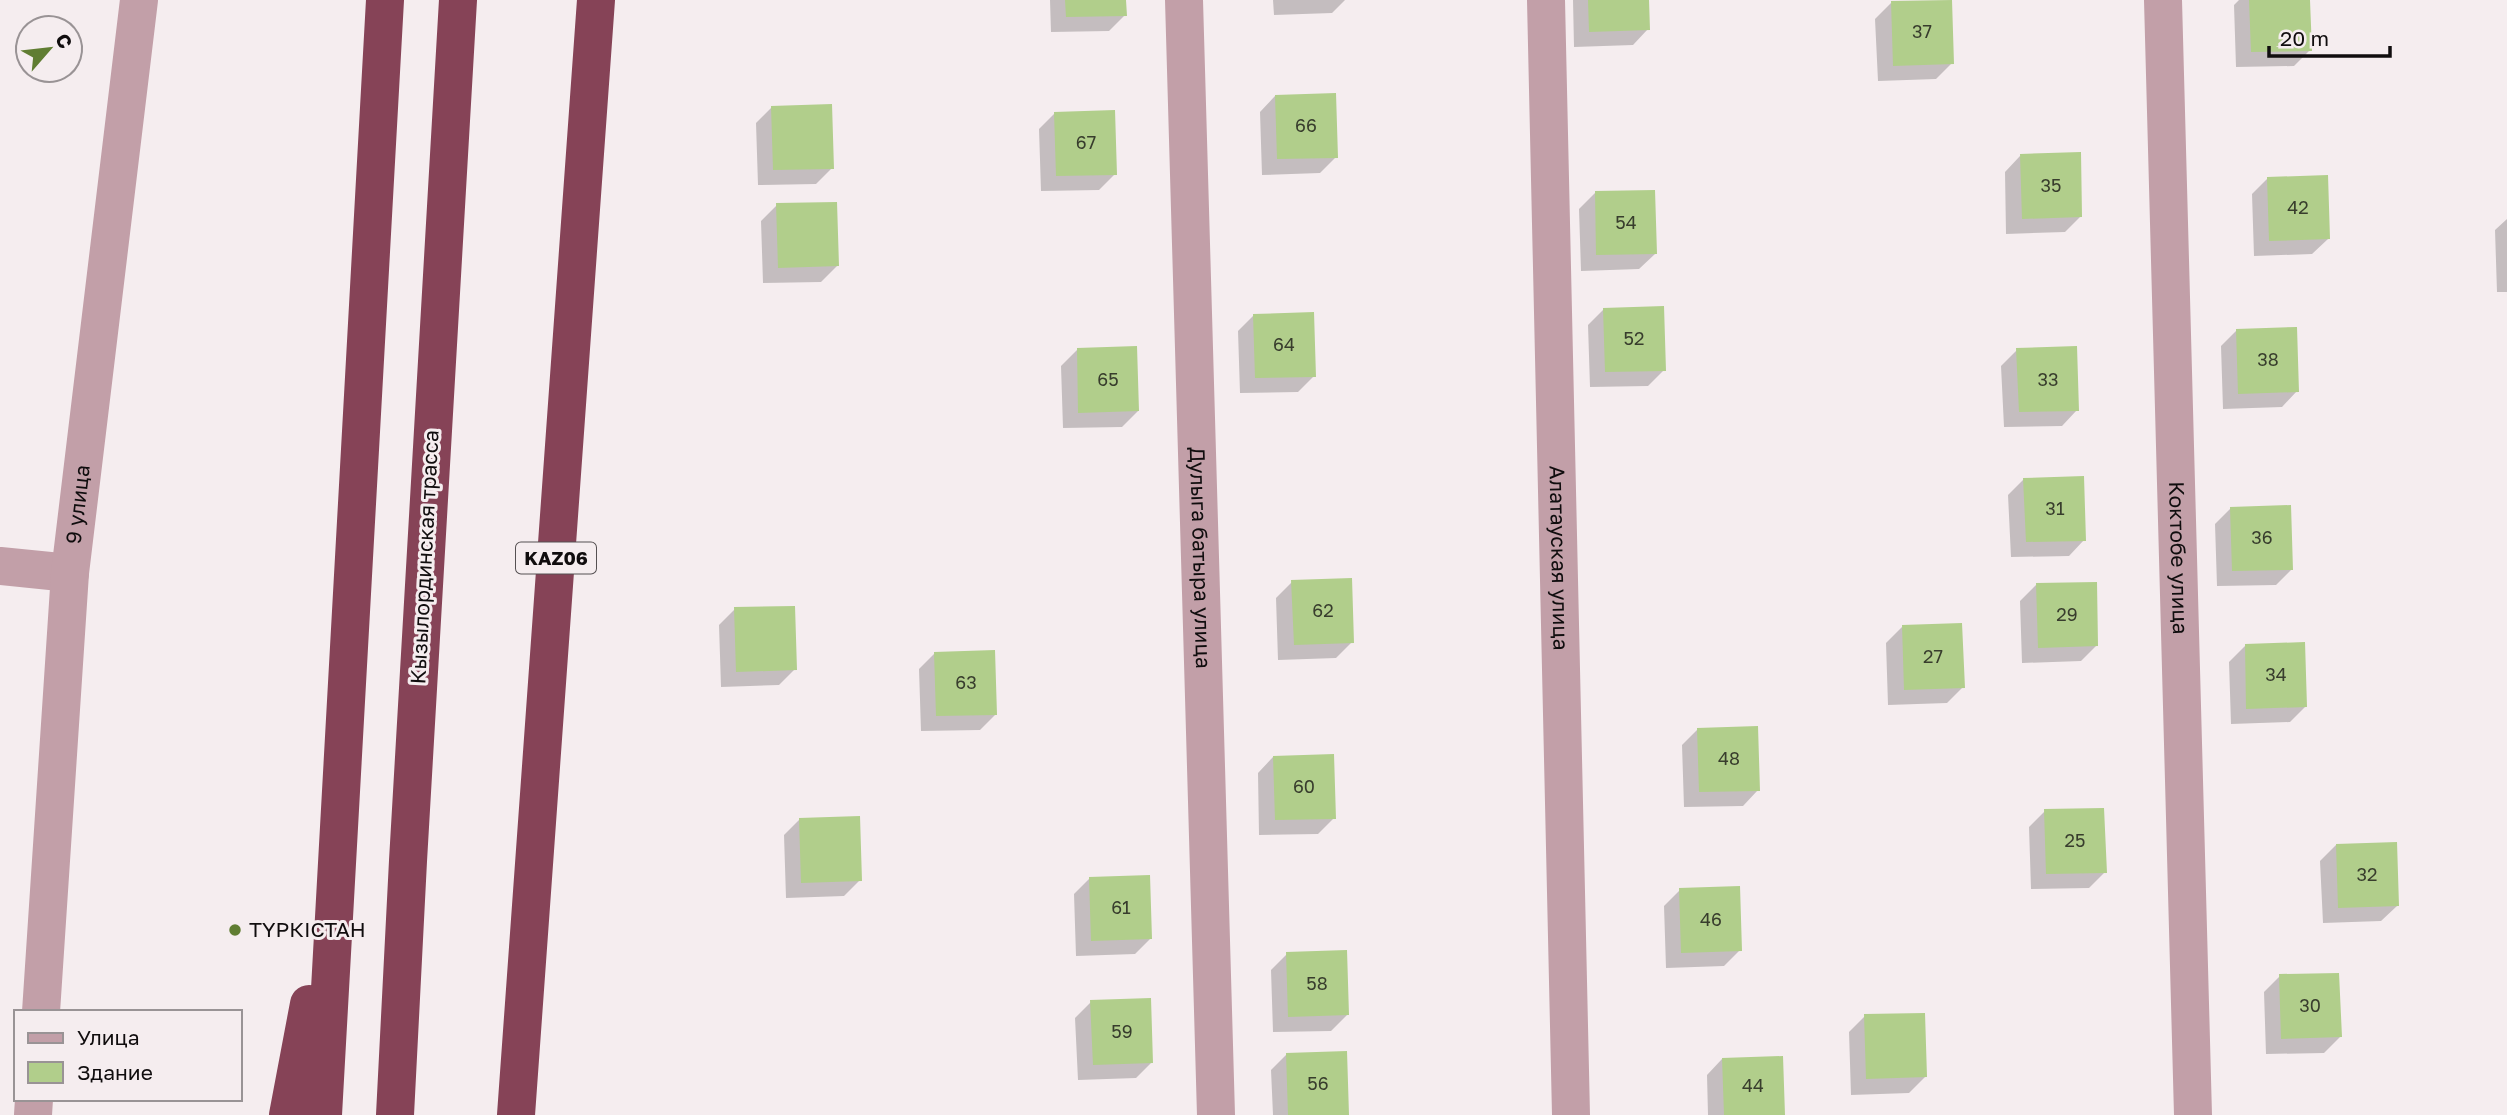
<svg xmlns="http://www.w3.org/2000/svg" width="2507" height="1115" viewBox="0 0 2507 1115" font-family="'Golos Text',sans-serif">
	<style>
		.shadow { fill: #0003 }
		.building { fill: #b1ce8b }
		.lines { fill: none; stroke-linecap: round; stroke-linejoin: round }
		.street { stroke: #c29fa8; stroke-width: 38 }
		.highway { stroke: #864357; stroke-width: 38 }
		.poi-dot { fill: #607d32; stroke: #f5edef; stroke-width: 2.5 }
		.labels { text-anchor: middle; stroke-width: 6; stroke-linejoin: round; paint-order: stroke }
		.number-label { font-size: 18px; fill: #383d2d }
		.shield { fill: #f5edef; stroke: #555052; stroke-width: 2 }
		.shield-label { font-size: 19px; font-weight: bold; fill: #100d0e }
		.street-label { font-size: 21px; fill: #100d0e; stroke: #f5edef }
		.poi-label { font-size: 21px; fill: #100d0e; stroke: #f5edef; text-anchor: start }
	</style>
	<rect width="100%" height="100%" fill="#f5edef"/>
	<path class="shadow" d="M 1050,0 L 1125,0 L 1125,15 L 1109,31 L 1051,32 Z
		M 1273,0 L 1345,0 L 1332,13 L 1274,15 Z
		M 1573,0 L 1648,0 L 1648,29 L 1633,45 L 1574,47 Z
		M 2239,0 L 2309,0 L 2310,50 L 2294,66 L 2236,67 L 2234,5 Z
		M 1891,3 L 1952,63 L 1936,79 L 1878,81 L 1875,19 Z
		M 1275,96 L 1336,157 L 1320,173 L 1262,175 L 1260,112 Z
		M 772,107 L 832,168 L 816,184 L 758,185 L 756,123 Z
		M 1055,113 L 1115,174 L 1099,190 L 1041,191 L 1039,129 Z
		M 2020,156 L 2081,216 L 2065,232 L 2006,234 L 2005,172 Z
		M 2268,178 L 2328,239 L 2312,254 L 2254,256 L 2252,194 Z
		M 1595,193 L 1655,254 L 1639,269 L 1581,271 L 1579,209 Z
		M 777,205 L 837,266 L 821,282 L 763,283 L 761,221 Z
		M 2507,219 L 2507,292 L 2497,292 L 2495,230 Z
		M 1604,309 L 1664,370 L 1648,386 L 1590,387 L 1588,325 Z
		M 1254,315 L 1314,376 L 1298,392 L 1240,393 L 1238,331 Z
		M 2237,330 L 2297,391 L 2282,407 L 2223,409 L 2221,346 Z
		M 1077,350 L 1138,411 L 1122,427 L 1063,428 L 1061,366 Z
		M 2017,350 L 2077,410 L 2062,426 L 2004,427 L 2001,366 Z
		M 2024,479 L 2084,540 L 2069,556 L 2011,557 L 2008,495 Z
		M 2231,508 L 2292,569 L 2276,585 L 2217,586 L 2215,524 Z
		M 1292,582 L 1352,642 L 1336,658 L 1278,660 L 1276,598 Z
		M 2036,585 L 2097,645 L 2081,661 L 2022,663 L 2020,601 Z
		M 735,609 L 795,669 L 779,685 L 721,687 L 719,625 Z
		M 1902,627 L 1963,687 L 1947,703 L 1888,705 L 1886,643 Z
		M 2245,646 L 2306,706 L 2290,722 L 2231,724 L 2229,662 Z
		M 935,653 L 996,714 L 980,730 L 921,731 L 919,669 Z
		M 1698,729 L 1758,790 L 1743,806 L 1684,807 L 1682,745 Z
		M 1273,757 L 1334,818 L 1318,834 L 1259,835 L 1258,773 Z
		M 2045,811 L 2105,872 L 2089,888 L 2031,889 L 2029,827 Z
		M 800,819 L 860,880 L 844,896 L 786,898 L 784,835 Z
		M 2336,845 L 2397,906 L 2381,921 L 2323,923 L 2320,861 Z
		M 1090,878 L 1150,939 L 1135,954 L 1076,956 L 1074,894 Z
		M 1680,890 L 1740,950 L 1724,966 L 1666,968 L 1664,906 Z
		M 1287,954 L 1347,1015 L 1331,1031 L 1273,1032 L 1271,970 Z
		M 2280,976 L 2340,1037 L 2324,1053 L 2266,1054 L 2264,992 Z
		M 1091,1002 L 1151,1063 L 1136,1078 L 1078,1080 L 1075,1018 Z
		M 1865,1016 L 1925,1077 L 1909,1093 L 1851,1095 L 1849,1032 Z
		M 1287,1054 L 1348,1115 L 1273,1115 L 1271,1070 Z
		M 1722,1059 L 1783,1115 L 1708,1115 L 1707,1075 Z"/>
	<path class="building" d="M 1065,0 L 1126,0 L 1127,16 L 1066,17 Z
		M 1588,0 L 1649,0 L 1650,30 L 1589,32 Z
		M 1952,0 L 1954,64 L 1893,66 L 1891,1 Z
		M 2249,0 L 2310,0 L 2312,51 L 2251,52 Z
		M 1336,93 L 1338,158 L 1277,159 L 1275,95 Z
		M 832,104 L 834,169 L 773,170 L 771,106 Z
		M 1115,110 L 1117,175 L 1056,176 L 1054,112 Z
		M 2081,152 L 2082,217 L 2022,219 L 2020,154 Z
		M 2328,175 L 2330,239 L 2269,241 L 2267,177 Z
		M 1655,190 L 1657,254 L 1596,255 L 1595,191 Z
		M 837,202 L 839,266 L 778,268 L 776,203 Z
		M 1664,306 L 1666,371 L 1605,372 L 1603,308 Z
		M 1314,312 L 1316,377 L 1255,378 L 1253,314 Z
		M 2297,327 L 2299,392 L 2238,394 L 2236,329 Z
		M 1137,346 L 1139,411 L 1078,413 L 1077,348 Z
		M 2077,346 L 2079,411 L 2019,412 L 2016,348 Z
		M 2084,476 L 2086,541 L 2026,542 L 2023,478 Z
		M 2291,505 L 2293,570 L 2232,571 L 2230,507 Z
		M 1352,578 L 1354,643 L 1294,645 L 1291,580 Z
		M 2097,582 L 2098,646 L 2038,648 L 2036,583 Z
		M 795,606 L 797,670 L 736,672 L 734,607 Z
		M 1962,623 L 1965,688 L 1904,690 L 1902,625 Z
		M 2305,642 L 2307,707 L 2246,709 L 2245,644 Z
		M 995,650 L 997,715 L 936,716 L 934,652 Z
		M 1758,726 L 1760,791 L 1699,792 L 1697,728 Z
		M 1334,754 L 1336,819 L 1275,820 L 1273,756 Z
		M 2104,808 L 2107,873 L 2046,874 L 2044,809 Z
		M 860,816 L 862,881 L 801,883 L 799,818 Z
		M 2397,842 L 2399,906 L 2338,908 L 2336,844 Z
		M 1150,875 L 1152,939 L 1091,941 L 1089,877 Z
		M 1740,886 L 1742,951 L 1681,953 L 1679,888 Z
		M 1347,950 L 1349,1015 L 1288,1017 L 1286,952 Z
		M 2339,973 L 2342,1037 L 2281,1039 L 2279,974 Z
		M 1151,998 L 1153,1063 L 1093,1065 L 1090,1000 Z
		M 1925,1013 L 1927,1077 L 1866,1079 L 1864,1014 Z
		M 1347,1051 L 1349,1115 L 1288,1115 L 1286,1053 Z
		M 1783,1056 L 1785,1115 L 1724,1115 L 1722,1058 Z"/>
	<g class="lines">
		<g class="street">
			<path id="s1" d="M 1184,0 L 1216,1115"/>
			<path id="s2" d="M 1546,0 L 1571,1115"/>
			<path id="s3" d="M 2163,0 L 2193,1115"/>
			<path d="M 0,566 L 70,573"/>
			<path id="s4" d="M 41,1012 L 70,573 L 139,0"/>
			<path d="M 33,1115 L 34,1099"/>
		</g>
		<path class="highway" d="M 288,1115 L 309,1004
			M 323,1115 L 385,0
			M 395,1115 L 408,861 L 458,0
			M 516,1115 L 596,0"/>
	</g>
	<circle class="poi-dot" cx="235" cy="930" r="7"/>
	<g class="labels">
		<g class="number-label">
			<text x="1922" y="38">37</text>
			<text x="1306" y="132">66</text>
			<text x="1086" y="149">67</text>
			<text x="2051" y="192">35</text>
			<text x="2298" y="214">42</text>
			<text x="1626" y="229">54</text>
			<text x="1634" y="345">52</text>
			<text x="1284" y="351">64</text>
			<text x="2268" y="366">38</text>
			<text x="1108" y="386">65</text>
			<text x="2048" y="386">33</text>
			<text x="2055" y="515">31</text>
			<text x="2262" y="544">36</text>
			<text x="1323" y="617">62</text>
			<text x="2067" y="621">29</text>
			<text x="1933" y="663">27</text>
			<text x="2276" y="681">34</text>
			<text x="966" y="689">63</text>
			<text x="1729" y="765">48</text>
			<text x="1304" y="793">60</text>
			<text x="2075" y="847">25</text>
			<text x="2367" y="881">32</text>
			<text x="1121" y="914">61</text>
			<text x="1711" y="926">46</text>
			<text x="1317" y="990">58</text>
			<text x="2310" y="1012">30</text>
			<text x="1122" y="1038">59</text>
			<text x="1318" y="1090">56</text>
			<text x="1753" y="1092">44</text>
		</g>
		<rect class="shield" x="516" y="542.5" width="80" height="31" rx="5"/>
		<g class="shield-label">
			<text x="556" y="565">KАZ06</text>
		</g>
		<g class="street-label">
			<text dy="7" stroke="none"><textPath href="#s4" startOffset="509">9 улица</textPath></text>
			<text transform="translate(425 557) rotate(-87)" y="7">Кызылординская трасса</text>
			<text dy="7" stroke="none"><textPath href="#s1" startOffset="558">Дулыга батыра улица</textPath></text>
			<text dy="7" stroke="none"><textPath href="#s2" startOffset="558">Алатауская улица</textPath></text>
			<text dy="7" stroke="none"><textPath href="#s3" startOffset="558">Коктобе улица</textPath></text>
		</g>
		<g class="poi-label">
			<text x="249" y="937">ТҮРКIСТАН</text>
		</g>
	</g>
	<rect x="14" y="1010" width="228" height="91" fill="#f5edef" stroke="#999395" stroke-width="2"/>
	<rect x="28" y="1033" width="35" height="10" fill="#c29fa8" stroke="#999395" stroke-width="2"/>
	<text x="77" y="1045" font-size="21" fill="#100d0e">Улица</text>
	<rect x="28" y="1062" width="35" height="21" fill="#b1ce8b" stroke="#999395" stroke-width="2"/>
	<text x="77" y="1080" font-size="21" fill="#100d0e">Здание</text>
	<g transform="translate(49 49) rotate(62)"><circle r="33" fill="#f5edef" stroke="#999395" stroke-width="2"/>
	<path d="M0-5L12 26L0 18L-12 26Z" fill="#607d32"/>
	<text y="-10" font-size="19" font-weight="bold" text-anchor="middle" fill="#100d0e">С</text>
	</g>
	<path d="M2269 46v10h121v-10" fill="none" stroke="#100d0e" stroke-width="3.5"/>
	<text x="2280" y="46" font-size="21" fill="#100d0e" stroke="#f5edef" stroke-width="5" paint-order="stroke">20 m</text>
</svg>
